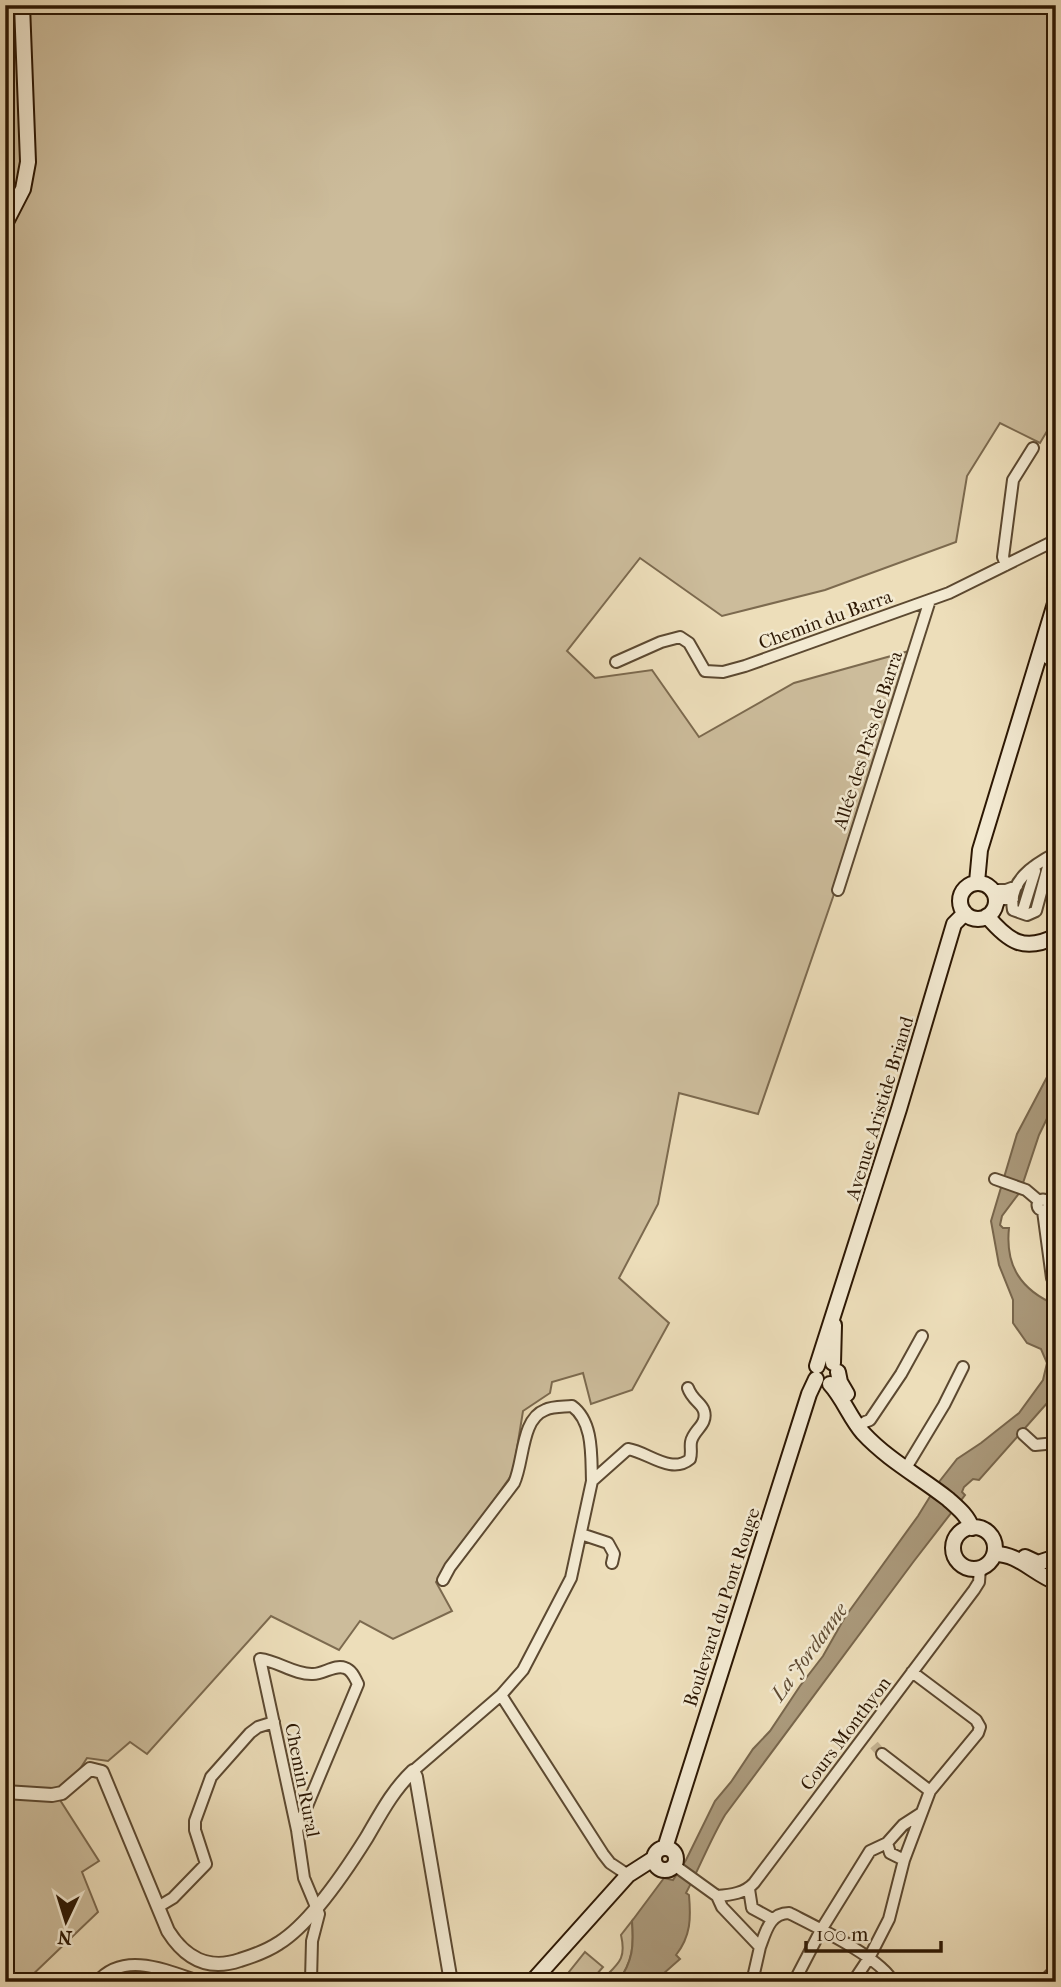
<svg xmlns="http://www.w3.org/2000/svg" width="1061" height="1987" viewBox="0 0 1061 1987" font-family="'IM FELL French Canon',serif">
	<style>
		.green { fill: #ccbc9b; stroke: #7c6a4f; stroke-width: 2 }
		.water { fill: #ab9a7c; stroke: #78664c; stroke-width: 2 }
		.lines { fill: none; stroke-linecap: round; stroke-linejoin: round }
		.minor-tunnel { stroke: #c6b695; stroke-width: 10; stroke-dasharray: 10 5; stroke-linecap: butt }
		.minor-casing { stroke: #5c4931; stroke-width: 14 }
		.tertiary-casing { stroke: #5c4931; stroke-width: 16 }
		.secondary-casing { stroke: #2c1703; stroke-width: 18 }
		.minor { stroke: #f3ead2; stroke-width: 10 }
		.tertiary { stroke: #f3ead2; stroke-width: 12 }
		.secondary { stroke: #f3ead2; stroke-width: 14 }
		.labels { text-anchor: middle; stroke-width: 5; stroke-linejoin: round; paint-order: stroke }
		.street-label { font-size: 19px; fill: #2c1703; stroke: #f3ead2 }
		.water-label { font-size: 21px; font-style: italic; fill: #5f4b33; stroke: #f3ead2 }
	</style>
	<rect width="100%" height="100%" fill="#eddeba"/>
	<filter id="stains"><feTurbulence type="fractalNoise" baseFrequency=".00286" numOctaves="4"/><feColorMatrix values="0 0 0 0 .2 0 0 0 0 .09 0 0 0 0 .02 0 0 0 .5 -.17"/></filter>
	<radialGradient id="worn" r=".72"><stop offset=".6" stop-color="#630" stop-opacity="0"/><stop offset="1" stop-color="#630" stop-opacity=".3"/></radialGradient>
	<path class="green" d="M 5,5 L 1056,5 L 1056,416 L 1040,443 L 1000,423 L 967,476 L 956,542 L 825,590 L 722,616 L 640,558 L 567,651 L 595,678 L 652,670 L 699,737 L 794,683 L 909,651 L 833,897 L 758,1114 L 679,1093 L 658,1204 L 619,1278 L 669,1323 L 632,1390 L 591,1404 L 583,1373 L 552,1382 L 550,1393 L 523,1411 L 513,1473 L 436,1582 L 452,1611 L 393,1639 L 360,1621 L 339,1650 L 271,1616 L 147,1754 L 130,1742 L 108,1761 L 87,1758 L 60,1800 L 99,1861 L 82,1872 L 98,1912 L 25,1982 L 5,1982 Z
		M 632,1921 C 634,1946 633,1961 618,1982 L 600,1982 C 617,1964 627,1961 621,1935 Z
		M 585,1952 L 603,1967 L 590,1982 L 561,1982 Z"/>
	<path class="water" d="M 1056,1060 L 1056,1100 L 1039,1135 L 1020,1192 L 1002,1216 L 1000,1225 L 1003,1228 L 1009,1228 C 1005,1266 1021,1290 1056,1305 L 1056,1393 L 979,1480 L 973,1479 L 964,1487 L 962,1492 L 965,1495 L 914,1561 L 725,1815 C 710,1840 700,1867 686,1893 L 689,1895 C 691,1918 691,1936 676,1955 L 680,1959 L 654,1982 L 618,1982 C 633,1961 634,1946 632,1921 L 664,1878 L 673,1880 L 686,1860 L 715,1801 L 731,1782 L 753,1749 L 770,1731 L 800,1686 L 823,1656 L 845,1617 L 918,1516 L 939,1482 L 957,1459 L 981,1443 L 1019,1413 L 1043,1380 L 1047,1363 L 1041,1349 L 1027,1343 L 1013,1323 L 1013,1300 L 999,1265 L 991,1221 L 1017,1134 Z"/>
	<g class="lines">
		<path class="minor-tunnel" d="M 874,1745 L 882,1754"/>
		<defs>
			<path id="minor" d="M 1006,565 L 1003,557 L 1013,480 L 1033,448
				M 1040,652 L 1056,665
				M 616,662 L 661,642 L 680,637 L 689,643 L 705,671 L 723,672 L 745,666 L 949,593 L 1056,540
				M 1047,858 L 1049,863 L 1036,911 L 1027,915 L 1013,910 C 1008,881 1033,865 1056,853
				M 838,890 L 930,600
				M 993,890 L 1006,890 L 1017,886
				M 995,907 L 1001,899 L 1013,899
				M 1022,913 L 1035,871 L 1033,867
				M 995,1179 L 1026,1190 L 1039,1201
				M1037.5 1205a5.5 5.5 0 1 1 11 0a5.5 5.5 0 1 1-11 0Z
				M 1043,1211 L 1052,1278 L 1056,1285
				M 865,1422 L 870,1420 L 901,1374 L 922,1336
				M 1023,1434 L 1035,1445 L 1056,1443
				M 909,1463 L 944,1405 L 963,1367
				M 581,1534 L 608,1543 L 614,1554 L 612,1563
				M 443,1580 L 450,1567 L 514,1483 C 524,1462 521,1419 545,1410 C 553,1406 564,1407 572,1406 C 594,1422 591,1457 592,1481
				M 912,1672 L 976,1720 L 980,1727
				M 501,1695 L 523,1670 L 571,1578 L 592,1481 L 628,1449 C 648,1452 671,1475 690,1459 C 692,1452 690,1448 691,1442 C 693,1430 708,1425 704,1411 C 702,1403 692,1400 688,1388
				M 882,1754 L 930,1791
				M 413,1771 L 501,1695 L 603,1854 L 610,1863 L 628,1875
				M 297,1830 L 358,1684 C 355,1678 352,1670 345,1668 C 335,1664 324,1674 313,1674 C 295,1675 278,1661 260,1659 L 297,1830 L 304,1878 L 319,1914 L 312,1941 L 311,1980
				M 904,1860 L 890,1853 L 887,1843 L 903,1825 L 920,1814
				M 674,1865 L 717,1896 L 722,1907 L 760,1947 L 752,1982
				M 749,1889 L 752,1908 L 772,1919
				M 717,1896 C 731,1895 745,1893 754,1883 L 974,1590 L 979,1582 L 980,1568
				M 158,1907 L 173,1898 L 206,1864 L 195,1830 L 195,1821 L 211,1777 L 250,1733 L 258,1727 L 274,1722
				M 760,1947 C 766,1931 770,1913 789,1913 C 814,1926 882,1958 893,1982
				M 97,1982 C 124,1950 168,1971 201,1982
				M 794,1982 L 821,1930 L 870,1851 L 887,1843
				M 853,1982 L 869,1958 L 889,1919 L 904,1860 L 930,1791 L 978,1733 L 980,1727
				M 1043,1982 L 1056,1969"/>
			<path id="tertiary" d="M 5,1792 L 52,1795 L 62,1793 L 90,1769 L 102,1772 L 168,1931 C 185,1958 208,1971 240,1960 C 253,1956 267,1951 279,1943 C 311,1923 347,1869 367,1837 C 381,1813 393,1790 413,1771 L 416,1777 L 451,1982"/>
			<path id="secondary" d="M 5,224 L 23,189 L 28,162 L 22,5
				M 977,882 L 980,850 L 1056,600
				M960 901a18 18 0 1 1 36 0a18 18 0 1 1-36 0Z
				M 987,916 C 1008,941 1024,953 1056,936
				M 833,1363 L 834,1325
				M 817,1366 L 899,1109 L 954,924 L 965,913
				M 838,1372 L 840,1382 L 847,1394
				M 830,1384 C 843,1398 850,1418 863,1433 C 888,1460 920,1477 948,1499 C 958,1508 967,1515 972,1528
				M953 1548a21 21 0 1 1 42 0a21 21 0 1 1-42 0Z
				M 994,1554 C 1018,1553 1034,1574 1056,1582
				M 1025,1557 L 1038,1563 L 1056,1557
				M654 1859a11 11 0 1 1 22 0a11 11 0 1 1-22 0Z
				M 665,1848 L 809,1394 L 816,1379
				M 532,1982 L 628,1875 L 653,1859"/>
		</defs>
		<use href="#minor" class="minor-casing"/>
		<use href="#tertiary" class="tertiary-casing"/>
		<use href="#secondary" class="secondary-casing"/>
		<use href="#minor" class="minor"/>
		<use href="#tertiary" class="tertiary"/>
		<use href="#secondary" class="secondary"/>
	</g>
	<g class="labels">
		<g class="street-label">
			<text transform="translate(825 619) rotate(-20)" y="7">Chemin du Barra</text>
			<text transform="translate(867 740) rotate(-72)" y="7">Allée des Près de Barra</text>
			<text transform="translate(879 1108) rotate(-73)" y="7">Avenue Aristide Briand</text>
			<text transform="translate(721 1607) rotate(-72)" y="7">Boulevard du Pont Rouge</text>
			<text transform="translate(845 1733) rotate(-53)" y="7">Cours Monthyon</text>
			<text transform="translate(303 1780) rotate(79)" y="7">Chemin Rural</text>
		</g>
		<g class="water-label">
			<text transform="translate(809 1652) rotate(-54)" y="7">La Jordanne</text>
		</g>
	</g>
	<rect width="1061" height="1987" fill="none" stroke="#eddeba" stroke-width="28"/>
	<rect x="7" y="7" width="1047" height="1973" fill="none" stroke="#2c1703" stroke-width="3.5"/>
	<rect x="14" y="14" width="1033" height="1959" fill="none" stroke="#2c1703" stroke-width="2"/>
	<g transform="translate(66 1921) rotate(184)" stroke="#f3ead2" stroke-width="5" paint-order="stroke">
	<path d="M0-5L12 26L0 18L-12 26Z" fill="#2c1703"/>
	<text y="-10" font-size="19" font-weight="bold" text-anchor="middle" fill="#2c1703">N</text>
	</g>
	<path d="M806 1941v10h135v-10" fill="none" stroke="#2c1703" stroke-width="3.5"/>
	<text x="816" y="1941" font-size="21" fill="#2c1703" stroke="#f3ead2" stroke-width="5" paint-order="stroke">100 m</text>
	<rect width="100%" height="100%" filter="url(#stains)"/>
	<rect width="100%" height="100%" fill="url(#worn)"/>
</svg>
